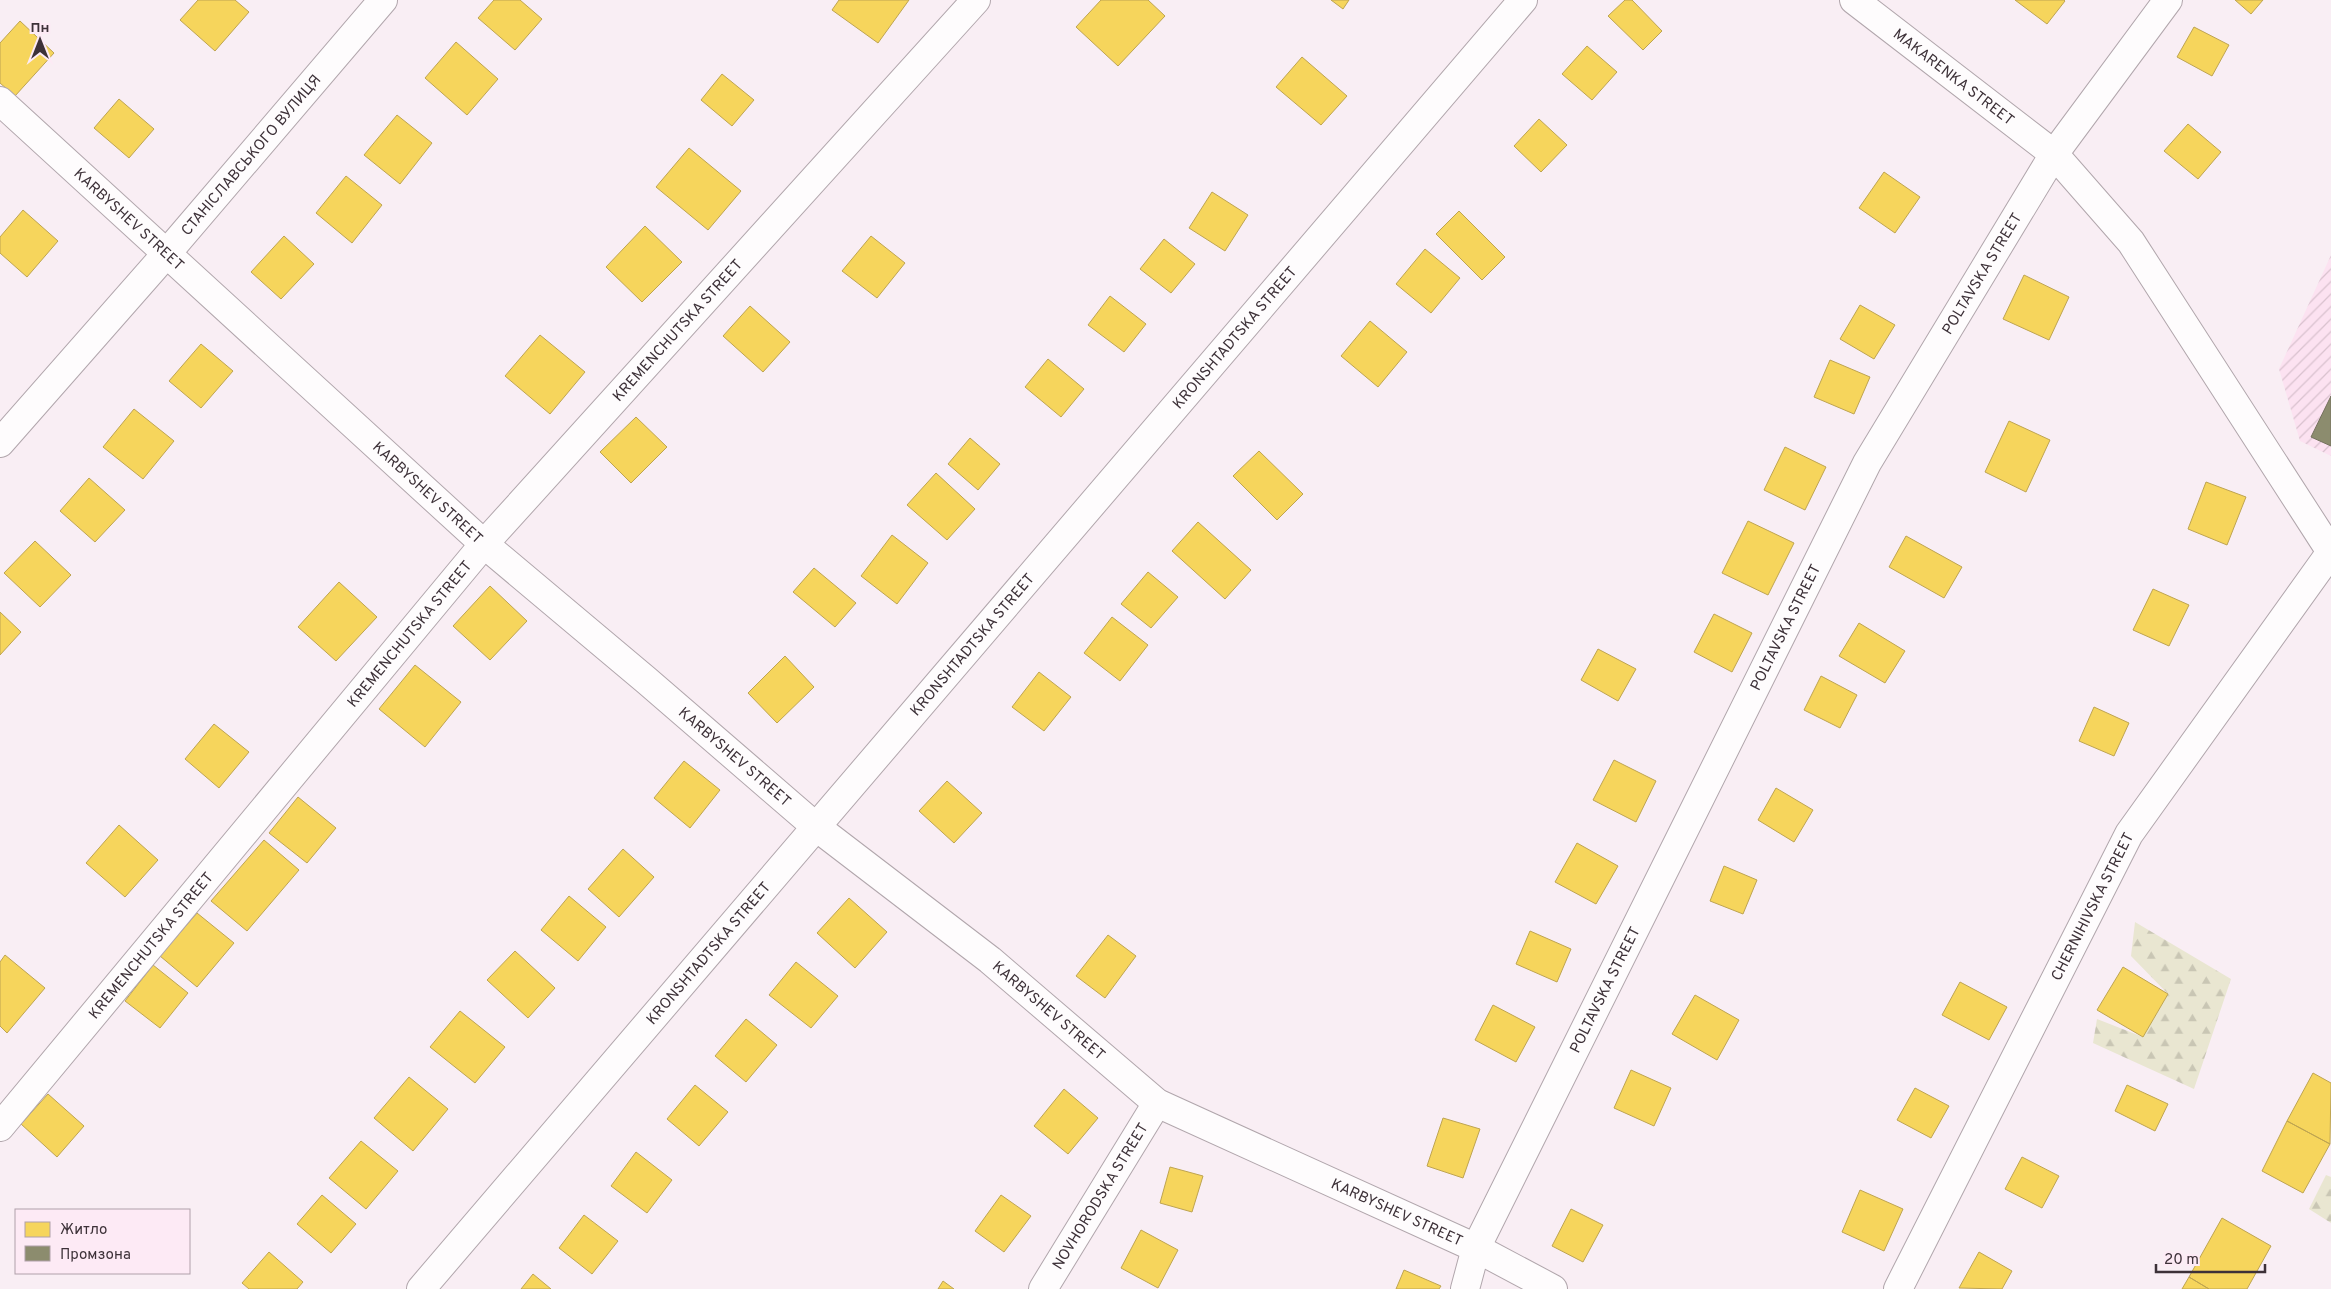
<svg xmlns="http://www.w3.org/2000/svg" width="2331" height="1289" viewBox="0 0 2331 1289" font-family="Overpass,sans-serif">
	<style>
		.industrial { fill: url(#industrial-furrows) }
		.forest { fill: url(#forest-firs) }
		.homes { fill: #f6d55c; stroke: #bea451 }
		.industry { fill: #8c8c6e; stroke: #74715e }
		.lines { fill: none; stroke-linecap: round; stroke-linejoin: round }
		.minor-casing { stroke: #b1a6ac; stroke-width: 30 }
		.minor { stroke: #fefcfd; stroke-width: 28 }
		.labels { text-anchor: middle; stroke-width: 5; stroke-linejoin: round; paint-order: stroke }
		.street-label { font-size: 15px; fill: #3d3138; stroke: #fdeaf5 }
	</style>
	<defs>
		<pattern id="industrial-furrows" width="10" height="10" patternUnits="userSpaceOnUse" patternTransform="scale(1.25)"><rect width="10" height="10" fill="#fce2f1"/><path d="M-1 1l2-2M0 10L10 0M9 11l2-2" fill="none" stroke="#d9c2cf"/></pattern>
		<pattern id="forest-firs" width="22" height="20" patternUnits="userSpaceOnUse" patternTransform="scale(1.25)"><rect width="22" height="20" fill="#e9e6d1"/><path d="M5 1l3.5 6h-7zM16 11l3.5 6h-7z" fill="#c9c6b4"/></pattern>
	</defs>
	<rect width="100%" height="100%" fill="#f9eef4"/>
	<path class="industrial" d="M 2331,255 L 2331,456 L 2300,441 L 2279,369 Z"/>
	<path class="forest" d="M 2135,922 L 2231,979 L 2194,1089 L 2093,1043 L 2097,1019 L 2143,1037 L 2168,994 L 2131,956 Z
		M 2326,1175 L 2331,1177 L 2331,1223 L 2309,1209 Z"/>
	<path class="homes" d="M 198,0 L 235,0 L 249,12 L 215,51 L 180,20 Z
		M 494,0 L 520,0 L 542,19 L 515,50 L 478,18 Z
		M 839,0 L 909,0 L 878,43 L 832,10 Z
		M 1101,0 L 1148,0 L 1165,16 L 1118,66 L 1076,27 Z
		M 1331,0 L 1349,0 L 1343,9 Z
		M 1625,0 L 1632,0 L 1662,31 L 1643,50 L 1608,16 Z
		M 2015,0 L 2064,0 L 2065,1 L 2047,24 Z
		M 2235,0 L 2263,0 L 2251,14 Z
		M 20,21 L 54,53 L 15,96 L 0,83 L 0,43 Z
		M 2194,27 L 2229,45 L 2212,76 L 2177,57 Z
		M 456,42 L 498,79 L 467,115 L 425,78 Z
		M 1587,46 L 1617,72 L 1592,100 L 1562,74 Z
		M 1302,57 L 1347,96 L 1321,125 L 1276,87 Z
		M 722,74 L 754,100 L 732,126 L 701,100 Z
		M 119,99 L 154,129 L 129,158 L 94,128 Z
		M 397,115 L 432,143 L 400,184 L 364,155 Z
		M 1539,119 L 1567,145 L 1541,172 L 1514,146 Z
		M 2188,124 L 2221,152 L 2198,179 L 2164,151 Z
		M 689,148 L 741,191 L 708,230 L 656,187 Z
		M 1884,172 L 1920,197 L 1895,233 L 1859,208 Z
		M 346,176 L 382,205 L 352,243 L 316,213 Z
		M 1212,192 L 1248,215 L 1225,251 L 1189,228 Z
		M 23,210 L 58,241 L 27,277 L 0,253 L 0,237 Z
		M 1459,211 L 1505,257 L 1482,280 L 1436,234 Z
		M 645,226 L 682,262 L 642,302 L 606,267 Z
		M 284,236 L 314,264 L 281,299 L 251,272 Z
		M 871,236 L 905,263 L 877,298 L 842,271 Z
		M 1164,239 L 1195,264 L 1171,293 L 1140,269 Z
		M 1425,249 L 1460,278 L 1431,313 L 1396,284 Z
		M 2024,275 L 2069,297 L 2049,340 L 2003,319 Z
		M 1110,296 L 1146,324 L 1124,352 L 1088,325 Z
		M 1860,305 L 1895,325 L 1874,359 L 1840,339 Z
		M 750,306 L 790,342 L 763,372 L 723,336 Z
		M 1370,321 L 1407,352 L 1378,387 L 1341,356 Z
		M 540,335 L 585,372 L 550,414 L 505,376 Z
		M 201,344 L 233,371 L 201,408 L 169,381 Z
		M 1048,359 L 1084,389 L 1061,417 L 1025,387 Z
		M 1830,360 L 1870,377 L 1854,414 L 1814,397 Z
		M 134,409 L 174,441 L 143,479 L 103,447 Z
		M 636,417 L 667,447 L 631,483 L 600,452 Z
		M 2009,421 L 2050,440 L 2026,492 L 1985,472 Z
		M 970,438 L 1000,464 L 978,490 L 948,464 Z
		M 1785,447 L 1826,467 L 1805,510 L 1764,490 Z
		M 1259,451 L 1303,494 L 1277,520 L 1233,476 Z
		M 936,473 L 975,509 L 947,540 L 907,505 Z
		M 89,478 L 125,510 L 95,542 L 60,511 Z
		M 2206,482 L 2246,497 L 2227,545 L 2188,529 Z
		M 1748,521 L 1794,543 L 1768,595 L 1722,573 Z
		M 1198,522 L 1251,570 L 1225,599 L 1172,551 Z
		M 892,535 L 928,563 L 897,604 L 861,576 Z
		M 1906,536 L 1962,567 L 1944,598 L 1889,567 Z
		M 35,541 L 71,575 L 40,607 L 4,573 Z
		M 814,568 L 856,603 L 835,627 L 793,592 Z
		M 1148,572 L 1178,597 L 1151,628 L 1121,604 Z
		M 339,582 L 377,617 L 336,661 L 298,627 Z
		M 490,586 L 527,621 L 490,660 L 453,626 Z
		M 2153,589 L 2189,605 L 2169,646 L 2133,630 Z
		M 0,612 L 21,632 L 0,655 Z
		M 1714,614 L 1752,633 L 1732,672 L 1694,652 Z
		M 1112,617 L 1148,645 L 1120,681 L 1084,653 Z
		M 1859,623 L 1905,651 L 1885,683 L 1839,656 Z
		M 1598,649 L 1636,669 L 1618,701 L 1581,680 Z
		M 785,656 L 814,687 L 777,723 L 748,693 Z
		M 415,665 L 461,702 L 425,747 L 379,709 Z
		M 1039,672 L 1071,697 L 1044,731 L 1012,707 Z
		M 1821,676 L 1857,695 L 1840,728 L 1804,710 Z
		M 2094,707 L 2129,723 L 2114,756 L 2079,741 Z
		M 214,724 L 249,752 L 219,788 L 185,759 Z
		M 1614,760 L 1656,781 L 1636,822 L 1593,800 Z
		M 684,761 L 720,790 L 690,828 L 654,798 Z
		M 947,781 L 982,813 L 954,843 L 919,811 Z
		M 1776,788 L 1813,810 L 1794,842 L 1758,820 Z
		M 298,797 L 336,828 L 307,863 L 269,833 Z
		M 119,825 L 158,860 L 125,897 L 86,863 Z
		M 264,840 L 299,870 L 247,931 L 211,901 Z
		M 1577,843 L 1618,866 L 1596,904 L 1555,882 Z
		M 623,849 L 654,877 L 619,917 L 588,889 Z
		M 1724,866 L 1757,880 L 1743,914 L 1710,901 Z
		M 569,896 L 606,927 L 578,961 L 541,930 Z
		M 849,898 L 887,932 L 855,968 L 817,933 Z
		M 197,913 L 234,943 L 197,987 L 160,956 Z
		M 1530,931 L 1571,949 L 1557,982 L 1516,964 Z
		M 1108,935 L 1136,956 L 1105,998 L 1076,976 Z
		M 515,951 L 555,988 L 528,1018 L 487,980 Z
		M 5,955 L 45,988 L 7,1033 L 0,1026 L 0,962 Z
		M 796,962 L 838,996 L 811,1028 L 769,995 Z
		M 153,965 L 188,993 L 160,1028 L 125,1001 Z
		M 2123,967 L 2168,994 L 2143,1037 L 2097,1010 Z
		M 1960,982 L 2007,1007 L 1989,1040 L 1942,1015 Z
		M 1695,995 L 1739,1020 L 1717,1060 L 1672,1034 Z
		M 1493,1005 L 1535,1027 L 1516,1062 L 1475,1040 Z
		M 460,1011 L 505,1047 L 475,1083 L 430,1047 Z
		M 746,1019 L 777,1045 L 746,1082 L 715,1056 Z
		M 1631,1070 L 1671,1088 L 1654,1126 L 1614,1108 Z
		M 2313,1073 L 2331,1083 L 2330,1144 L 2287,1121 Z
		M 409,1077 L 448,1109 L 413,1151 L 374,1118 Z
		M 695,1085 L 728,1112 L 699,1146 L 667,1119 Z
		M 2127,1085 L 2168,1104 L 2155,1131 L 2115,1111 Z
		M 1915,1088 L 1949,1106 L 1931,1138 L 1897,1120 Z
		M 1064,1089 L 1098,1118 L 1068,1154 L 1034,1126 Z
		M 48,1094 L 84,1126 L 57,1157 L 21,1124 Z
		M 1443,1118 L 1480,1129 L 1463,1178 L 1427,1166 Z
		M 2287,1121 L 2330,1144 L 2303,1193 L 2262,1171 Z
		M 361,1141 L 398,1171 L 366,1209 L 329,1178 Z
		M 636,1152 L 672,1180 L 647,1213 L 611,1186 Z
		M 2022,1157 L 2059,1176 L 2042,1208 L 2005,1189 Z
		M 1170,1167 L 1203,1176 L 1192,1212 L 1160,1203 Z
		M 1860,1190 L 1903,1209 L 1884,1251 L 1842,1232 Z
		M 322,1195 L 356,1224 L 331,1253 L 297,1224 Z
		M 1001,1195 L 1031,1216 L 1004,1252 L 975,1231 Z
		M 1571,1209 L 1603,1225 L 1583,1262 L 1552,1246 Z
		M 584,1215 L 618,1241 L 592,1274 L 559,1248 Z
		M 2222,1218 L 2271,1246 L 2247,1289 L 2209,1289 L 2189,1277 Z
		M 1141,1230 L 1178,1250 L 1158,1288 L 1121,1268 Z
		M 269,1252 L 303,1282 L 297,1289 L 249,1289 L 242,1283 Z
		M 1979,1252 L 2012,1271 L 2002,1289 L 1959,1288 Z
		M 1404,1270 L 1441,1286 L 1439,1289 L 1396,1289 Z
		M 533,1274 L 551,1289 L 521,1289 Z
		M 2189,1277 L 2209,1289 L 2182,1289 Z
		M 943,1281 L 954,1289 L 938,1289 Z"/>
	<path class="industry" d="M 2331,396 L 2331,446 L 2311,437 Z"/>
	<g class="lines">
		<defs>
			<g id="minor">
				<path id="s1" d="M 1854,0 L 2054,154 L 2131,242 L 2331,552"/>
				<path id="s2" d="M 0,101 L 484,544 L 646,680 L 815,826 L 990,960 L 1157,1103 L 1476,1248 L 1553,1289"/>
				<path id="s3" d="M 0,443 L 167,253 L 383,0"/>
				<path id="s4" d="M 0,1127 L 484,544 L 976,0"/>
				<path id="s5" d="M 421,1289 L 1523,0"/>
				<path id="s6" d="M 1043,1289 L 1157,1103"/>
				<path id="s7" d="M 1465,1289 L 1476,1248 L 1867,463 L 2054,154 L 2168,0"/>
				<path id="s8" d="M 1898,1289 L 2129,834 L 2331,552"/>
			</g>
		</defs>
		<use href="#minor" class="minor-casing"/>
		<use href="#minor" class="minor"/>
	</g>
	<g class="labels">
		<g class="street-label">
			<text dy="5" stroke="none"><textPath href="#s1" startOffset="126">MAKARENKA STREET</textPath></text>
			<text dy="5" stroke="none"><textPath href="#s3" startOffset="382">СТАНІСЛАВСЬКОГО ВУЛИЦЯ</textPath></text>
			<text dy="5" stroke="none"><textPath href="#s2" startOffset="175">KARBYSHEV STREET</textPath></text>
			<text dy="5" stroke="none"><textPath href="#s7" startOffset="1141">POLTAVSKA STREET</textPath></text>
			<text dy="5" stroke="none"><textPath href="#s4" startOffset="1046">KREMENCHUTSKA STREET</textPath></text>
			<text dy="5" stroke="none"><textPath href="#s5" startOffset="1252">KRONSHTADTSKA STREET</textPath></text>
			<text dy="5" stroke="none"><textPath href="#s2" startOffset="580">KARBYSHEV STREET</textPath></text>
			<text dy="5" stroke="none"><textPath href="#s7" startOffset="736">POLTAVSKA STREET</textPath></text>
			<text dy="5" stroke="none"><textPath href="#s4" startOffset="641">KREMENCHUTSKA STREET</textPath></text>
			<text dy="5" stroke="none"><textPath href="#s5" startOffset="848">KRONSHTADTSKA STREET</textPath></text>
			<text dy="5" stroke="none"><textPath href="#s2" startOffset="985">KARBYSHEV STREET</textPath></text>
			<text dy="5" stroke="none"><textPath href="#s8" startOffset="429">CHERNIHIVSKA STREET</textPath></text>
			<text dy="5" stroke="none"><textPath href="#s4" startOffset="236">KREMENCHUTSKA STREET</textPath></text>
			<text dy="5" stroke="none"><textPath href="#s5" startOffset="442">KRONSHTADTSKA STREET</textPath></text>
			<text dy="5" stroke="none"><textPath href="#s7" startOffset="331">POLTAVSKA STREET</textPath></text>
			<text dy="5" stroke="none"><textPath href="#s2" startOffset="1389">KARBYSHEV STREET</textPath></text>
			<text dy="5" stroke="none"><textPath href="#s6" startOffset="109">NOVHORODSKA STREET</textPath></text>
			<text dy="5" stroke="none"><textPath href="#s2" startOffset="1795">KARBYSHEV STREET</textPath></text>
		</g>
	</g>
	<rect x="15" y="1209" width="175" height="65" fill="#fdeaf5" stroke="#b0a0a9"/>
	<rect x="25" y="1222" width="25" height="15" fill="#f6d55c" stroke="#b0a0a9"/>
	<text x="60" y="1234" font-size="15" fill="#3d3138">Житло</text>
	<rect x="25" y="1246" width="25" height="15" fill="#8c8c6e" stroke="#b0a0a9"/>
	<text x="60" y="1259" font-size="15" fill="#3d3138">Промзона</text>
	<g transform="translate(40 40)" stroke="#fdeaf5" stroke-width="4" paint-order="stroke">
	<path d="M0-4L9 19L0 12L-9 19Z" fill="#3d3138"/>
	<text y="-8" font-size="14" font-weight="bold" text-anchor="middle" fill="#3d3138">Пн</text>
	</g>
	<path d="M2156 1264v8h109v-8" fill="none" stroke="#3d3138" stroke-width="2.5"/>
	<text x="2164" y="1264" font-size="15" fill="#3d3138" stroke="#fdeaf5" stroke-width="4" paint-order="stroke">20 m</text>
</svg>
